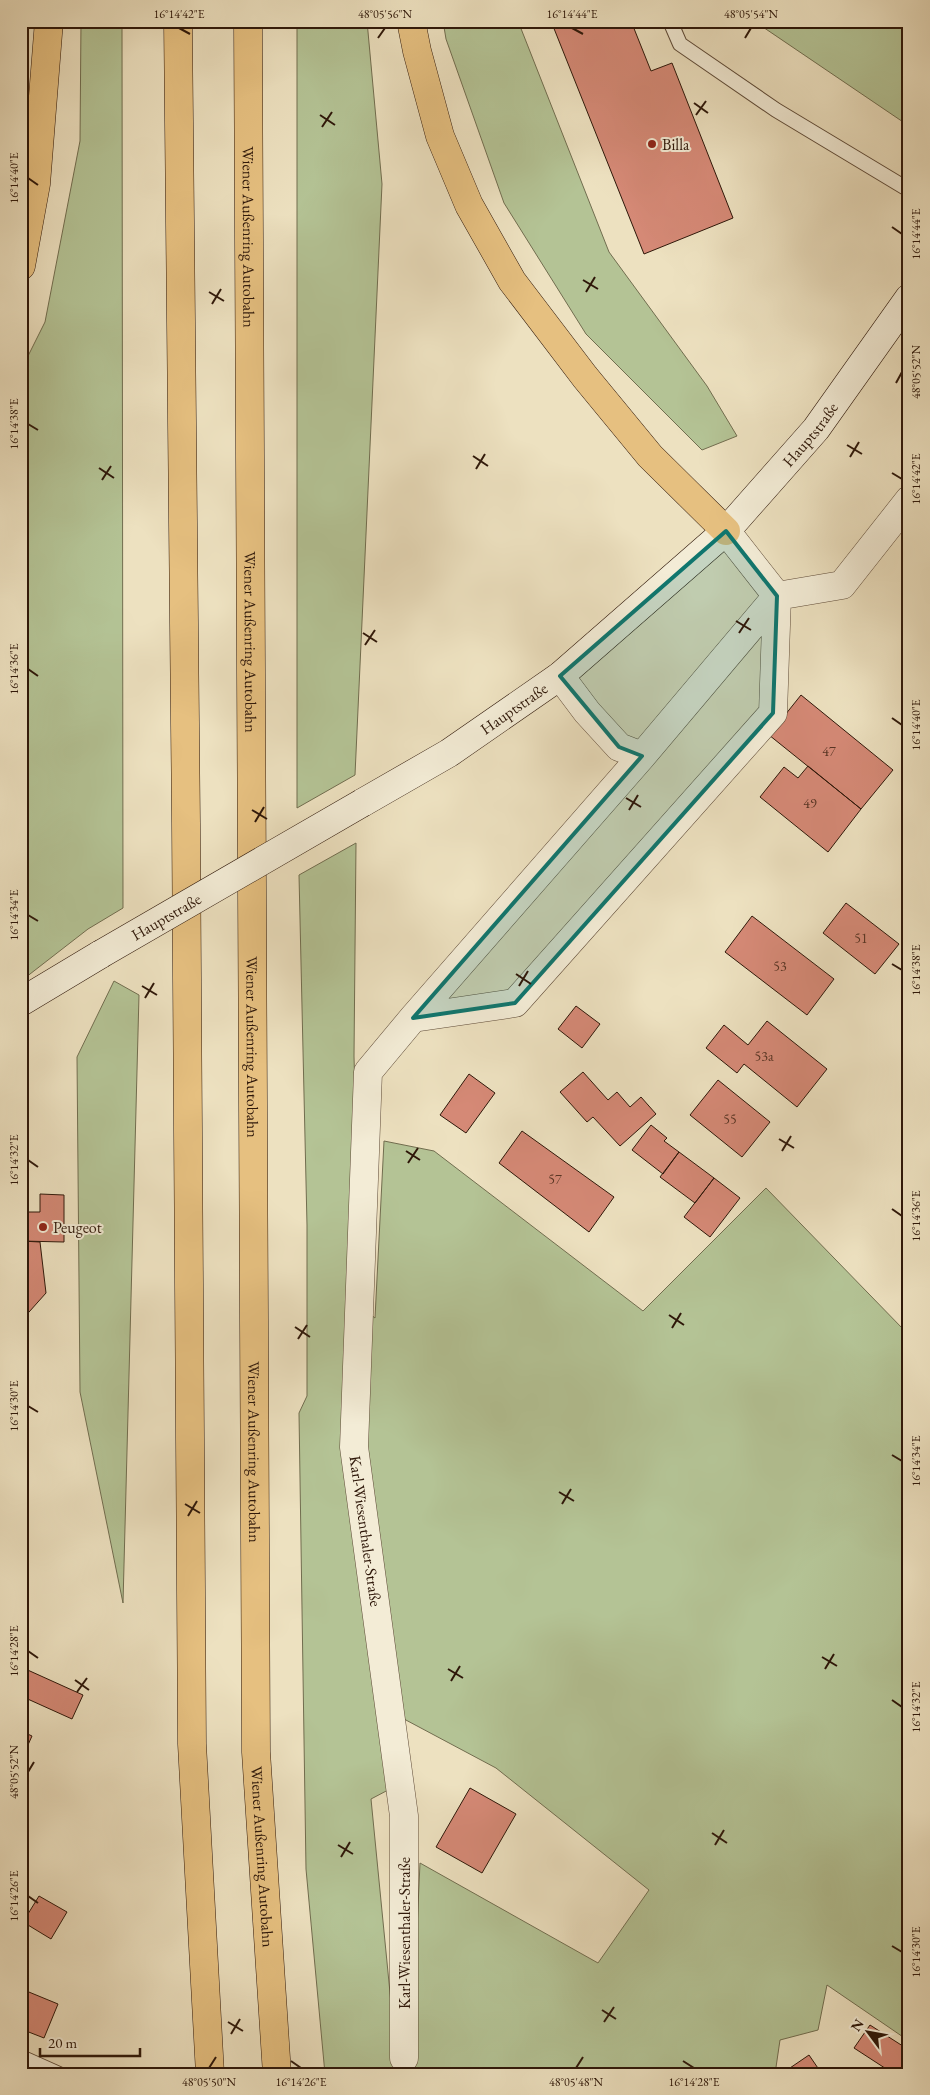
<svg xmlns="http://www.w3.org/2000/svg" width="930" height="2095" viewBox="0 0 930 2095" font-family="'EB Garamond',serif">
	<style>
		.green { fill: #b4c395; stroke: #716d4f; fill-rule: evenodd }
		.building { fill: #d58976; stroke: #2e1709 }
		.lines { fill: none; stroke-linecap: round; stroke-linejoin: round }
		.service-casing { stroke: #5e4a37; stroke-width: 16 }
		.minor-casing { stroke: #5e4a37; stroke-width: 29 }
		.secondary-casing { stroke: #2e1709; stroke-width: 29 }
		.motorway-casing { stroke: #2e1709; stroke-width: 29 }
		.service { stroke: #f3ecd6; stroke-width: 14 }
		.minor { stroke: #f3ecd6; stroke-width: 28 }
		.secondary { stroke: #f3ecd6; stroke-width: 28 }
		.motorway { stroke: #e6c080; stroke-width: 28 }
		.secondary-bridge-casing { stroke: #2e1709; stroke-width: 29; stroke-linecap: butt }
		.secondary-bridge { stroke: #f3ecd6; stroke-width: 28 }
		.marked { fill: #0f766e; fill-opacity: 0.2; stroke: #0f766e; stroke-width: 4; stroke-linejoin: round }
		.ticks { fill: none; stroke: #2e1709; stroke-width: 2 }
		.poi-dot { fill: #8f2418; stroke: #f3ecd6; stroke-width: 2 }
		.labels { text-anchor: middle; stroke-width: 4; stroke-linejoin: round; paint-order: stroke }
		.number-label { font-size: 14px; fill: #583424 }
		.poi-label { font-size: 16px; fill: #2e1709; stroke: #f3ecd6; text-anchor: start }
		.street-label { font-size: 16px; fill: #2e1709; stroke: #f3ecd6 }
		.neatline { fill: none; stroke: #2e1709; stroke-width: 2 }
		.ticks-label { font-size: 12px; text-anchor: middle; fill: #2e1709 }
	</style>
	<rect width="100%" height="100%" fill="#ede1c0"/>
	<filter id="stains"><feTurbulence type="fractalNoise" baseFrequency=".004" numOctaves="4"/><feColorMatrix values="0 0 0 0 .2 0 0 0 0 .09 0 0 0 0 .02 0 0 0 .5 -.17"/></filter>
	<radialGradient id="worn" r=".72"><stop offset=".6" stop-color="#630" stop-opacity="0"/><stop offset="1" stop-color="#630" stop-opacity=".3"/></radialGradient>
	<path class="green" d="M 81,21 L 122,21 L 123,908 L 88,929 L 21,981 L 21,370 L 45,322 L 80,141 Z
		M 297,21 L 367,21 L 382,184 L 355,775 L 297,808 Z
		M 443,21 L 518,21 L 609,252 L 707,386 L 737,436 L 702,450 L 586,334 L 504,203 L 446,39 Z
		M 754,21 L 909,21 L 909,126 Z
		M 356,843 L 354,1056 L 356,1136 L 347,1296 L 375,1318 L 384,1141 L 434,1151 L 643,1311 L 766,1188 L 903,1329 L 909,1319 L 909,2041 L 827,1985 L 818,2030 L 780,2040 L 775,2074 L 752,2074 L 740,2068 L 737,2074 L 325,2074 L 306,1869 L 299,1413 L 307,1396 L 307,1225 L 299,875 ZM 404,1719 L 496,1768 L 649,1890 L 598,1963 L 420,1863 L 413,2018 L 391,2003 L 371,1799 L 390,1789 Z
		M 114,981 L 139,995 L 123,1603 L 80,1392 L 77,1057 Z"/>
	<path class="building" d="M 551,21 L 631,21 L 651,71 L 672,63 L 733,218 L 644,254 Z
		M 801,695 L 893,770 L 861,809 L 769,735 Z
		M 808,766 L 861,809 L 828,852 L 760,797 L 784,767 L 798,778 Z
		M 846,903 L 899,944 L 875,974 L 823,933 Z
		M 752,916 L 834,979 L 807,1015 L 725,952 Z
		M 576,1006 L 600,1024 L 582,1048 L 558,1029 Z
		M 767,1021 L 827,1069 L 797,1107 L 744,1064 L 737,1073 L 706,1048 L 724,1025 L 748,1045 Z
		M 583,1072 L 608,1100 L 617,1092 L 630,1107 L 641,1097 L 656,1114 L 620,1146 L 593,1117 L 587,1122 L 560,1092 Z
		M 469,1074 L 495,1093 L 466,1133 L 440,1115 Z
		M 718,1080 L 770,1122 L 742,1157 L 690,1115 Z
		M 651,1125 L 667,1138 L 664,1141 L 679,1152 L 663,1174 L 632,1150 Z
		M 522,1131 L 614,1197 L 589,1232 L 499,1163 Z
		M 679,1152 L 714,1178 L 695,1203 L 660,1177 Z
		M 714,1178 L 740,1198 L 710,1237 L 684,1217 Z
		M 40,1194 L 64,1195 L 64,1242 L 21,1241 L 21,1212 L 40,1212 Z
		M 21,1241 L 40,1242 L 46,1293 L 21,1321 Z
		M 21,1667 L 83,1695 L 72,1719 L 21,1696 Z
		M 21,1731 L 32,1736 L 23,1756 L 21,1756 Z
		M 470,1788 L 516,1814 L 482,1873 L 436,1847 Z
		M 39,1896 L 67,1912 L 51,1939 L 23,1922 Z
		M 24,1990 L 58,2004 L 44,2038 L 21,2029 L 21,1996 Z
		M 870,2025 L 909,2050 L 909,2059 L 899,2074 L 894,2074 L 854,2048 Z
		M 809,2055 L 822,2074 L 790,2074 L 787,2070 Z"/>
	<g class="lines">
		<defs>
			<path id="service" d="M 670,21 L 680,44 L 776,110 L 909,190
				M 21,2057 L 59,2074"/>
			<path id="minor" d="M 560,676 L 587,712 L 619,747 L 642,756 L 777,596 L 726,531
				M 642,756 L 413,1018 L 515,1003 L 773,713 L 777,596 L 842,585 L 909,500
				M 404,2058 L 404,1816 L 354,1447 L 368,1072 L 413,1018"/>
			<g id="secondary">
				<path id="s1" d="M 362,803 L 449,753 L 560,676 L 726,531 L 816,429 L 909,298"/>
				<path d="M 21,1002 L 101,954"/>
			</g>
			<g id="motorway">
				<path d="M 178,21 L 186,823 L 192,1744 L 210,2074"/>
				<path id="s2" d="M 248,21 L 256,1752 L 277,2074"/>
				<path d="M 411,21 L 417,51 L 440,136 L 469,205 L 512,281 L 585,377 L 650,456 L 726,531"/>
				<path d="M 21,266 L 36,184 L 49,21"/>
			</g>
		</defs>
		<use href="#service" class="service-casing"/>
		<use href="#minor" class="minor-casing"/>
		<use href="#secondary" class="secondary-casing"/>
		<use href="#motorway" class="motorway-casing"/>
		<use href="#service" class="service"/>
		<use href="#minor" class="minor"/>
		<use href="#secondary" class="secondary"/>
		<use href="#motorway" class="motorway"/>
		<defs>
			<g id="secondary-bridge">
				<path id="s3" d="M 101,954 L 362,803"/>
			</g>
		</defs>
		<use href="#secondary-bridge" class="secondary-bridge-casing"/>
		<use href="#secondary-bridge" class="secondary-bridge"/>
	</g>
	<path class="marked" d="M 726,531 L 777,596 L 773,713 L 515,1003 L 413,1018 L 642,756 L 619,747 L 560,676 Z"/>
	<path class="ticks" d="M 179,28 L 190,34M 572,28 L 583,34M 378,38 L 385,28M 745,38 L 751,28M 694,103 L 708,113M 320,115 L 335,125M 696,115 L 706,101M 322,127 L 332,112M 28,178 L 38,185M 892,227 L 902,234M 583,280 L 598,289M 209,292 L 224,301M 586,292 L 595,277M 212,304 L 221,289M 896,383 L 902,372M 28,424 L 38,430M 847,445 L 862,454M 473,456 L 488,466M 850,457 L 859,442M 99,468 L 114,478M 476,469 L 485,454M 892,473 L 902,479M 102,480 L 111,466M 736,621 L 751,630M 363,633 L 377,642M 739,633 L 749,618M 365,645 L 375,630M 28,669 L 38,676M 892,718 L 902,725M 626,798 L 641,807M 252,810 L 267,819M 629,810 L 638,795M 255,822 L 264,807M 28,915 L 38,921M 892,964 L 902,970M 516,974 L 531,984M 142,986 L 157,995M 519,986 L 528,971M 145,998 L 154,983M 779,1139 L 794,1148M 406,1151 L 420,1160M 782,1151 L 791,1136M 28,1160 L 38,1167M 408,1163 L 418,1148M 892,1209 L 902,1216M 669,1315 L 684,1325M 295,1327 L 310,1337M 672,1328 L 681,1313M 298,1339 L 307,1325M 28,1406 L 38,1412M 892,1455 L 902,1461M 559,1492 L 574,1501M 185,1504 L 200,1513M 562,1504 L 571,1489M 188,1516 L 197,1501M 28,1651 L 38,1658M 822,1657 L 837,1666M 448,1669 L 463,1678M 825,1669 L 834,1654M 75,1680 L 89,1690M 451,1681 L 460,1666M 77,1692 L 87,1678M 892,1700 L 902,1707M 28,1772 L 34,1762M 712,1833 L 727,1843M 338,1845 L 353,1854M 715,1845 L 724,1830M 341,1857 L 350,1842M 28,1896 L 38,1903M 892,1946 L 902,1952M 602,2010 L 616,2019M 228,2022 L 243,2031M 604,2022 L 614,2007M 231,2034 L 240,2019M 291,2061 L 301,2068M 683,2061 L 694,2068M 209,2068 L 216,2057M 576,2068 L 583,2057"/>
	<g class="poi-dot">
		<circle cx="652" cy="144" r="5"/>
		<circle cx="43" cy="1227" r="5"/>
	</g>
	<g class="labels">
		<g class="number-label">
			<text x="829" y="756">47</text>
			<text x="810" y="808">49</text>
			<text x="861" y="943">51</text>
			<text x="780" y="971">53</text>
			<text x="764" y="1061">53a</text>
			<text x="730" y="1124">55</text>
			<text x="555" y="1184">57</text>
		</g>
		<g class="poi-label">
			<text x="662" y="150">Billa</text>
			<text x="53" y="1233">Peugeot</text>
		</g>
		<g class="street-label">
			<text dy="6" stroke="none"><textPath href="#s2" startOffset="216">Wiener Außenring Autobahn</textPath></text>
			<text dy="6" stroke="none"><textPath href="#s1" startOffset="584">Hauptstraße</textPath></text>
			<text dy="6" stroke="none"><textPath href="#s2" startOffset="621">Wiener Außenring Autobahn</textPath></text>
			<text dy="6" stroke="none"><textPath href="#s1" startOffset="179">Hauptstraße</textPath></text>
			<text dy="6" stroke="none"><textPath href="#s3" startOffset="75">Hauptstraße</textPath></text>
			<text dy="6" stroke="none"><textPath href="#s2" startOffset="1026">Wiener Außenring Autobahn</textPath></text>
			<text dy="6" stroke="none"><textPath href="#s2" startOffset="1431">Wiener Außenring Autobahn</textPath></text>
			<text transform="translate(366 1531) rotate(82)" y="6">Karl-Wiesenthaler-Straße</text>
			<text dy="6" stroke="none"><textPath href="#s2" startOffset="1836">Wiener Außenring Autobahn</textPath></text>
			<text transform="translate(404 1933) rotate(-90)" y="6">Karl-Wiesenthaler-Straße</text>
		</g>
	</g>
	<rect width="930" height="2095" fill="none" stroke="#ede1c0" stroke-width="55"/>
	<g transform="translate(868 2032) rotate(302)" stroke="#f3ecd6" stroke-width="4" paint-order="stroke">
	<path d="M0-4L9 19L0 12L-9 19Z" fill="#2e1709"/>
	<text y="-8" font-size="14" font-weight="bold" text-anchor="middle" fill="#2e1709">N</text>
	</g>
	<path d="M40 2048v8h100v-8" fill="none" stroke="#2e1709" stroke-width="2.5"/>
	<text x="48" y="2048" font-size="15" fill="#2e1709" stroke="#f3ecd6" stroke-width="4" paint-order="stroke">20 m</text>
	<rect x="28" y="28" width="874" height="2040" class="neatline"/>
	<g class="ticks-label">
		<text x="179" y="18">16°14'42"E</text>
		<text x="385" y="18">48°05'56"N</text>
		<text x="572" y="18">16°14'44"E</text>
		<text x="751" y="18">48°05'54"N</text>
		<text transform="translate(14 178) rotate(-90)" y="4">16°14'40"E</text>
		<text transform="translate(916 234) rotate(-90)" y="4">16°14'44"E</text>
		<text transform="translate(916 372) rotate(-90)" y="4">48°05'52"N</text>
		<text transform="translate(14 424) rotate(-90)" y="4">16°14'38"E</text>
		<text transform="translate(916 479) rotate(-90)" y="4">16°14'42"E</text>
		<text transform="translate(14 669) rotate(-90)" y="4">16°14'36"E</text>
		<text transform="translate(916 725) rotate(-90)" y="4">16°14'40"E</text>
		<text transform="translate(14 915) rotate(-90)" y="4">16°14'34"E</text>
		<text transform="translate(916 970) rotate(-90)" y="4">16°14'38"E</text>
		<text transform="translate(14 1160) rotate(-90)" y="4">16°14'32"E</text>
		<text transform="translate(916 1216) rotate(-90)" y="4">16°14'36"E</text>
		<text transform="translate(14 1406) rotate(-90)" y="4">16°14'30"E</text>
		<text transform="translate(916 1461) rotate(-90)" y="4">16°14'34"E</text>
		<text transform="translate(14 1651) rotate(-90)" y="4">16°14'28"E</text>
		<text transform="translate(916 1707) rotate(-90)" y="4">16°14'32"E</text>
		<text transform="translate(14 1772) rotate(-90)" y="4">48°05'52"N</text>
		<text transform="translate(14 1896) rotate(-90)" y="4">16°14'26"E</text>
		<text transform="translate(916 1952) rotate(-90)" y="4">16°14'30"E</text>
		<text x="209" y="2086">48°05'50"N</text>
		<text x="301" y="2086">16°14'26"E</text>
		<text x="576" y="2086">48°05'48"N</text>
		<text x="694" y="2086">16°14'28"E</text>
	</g>
	<rect width="100%" height="100%" filter="url(#stains)"/>
	<rect width="100%" height="100%" fill="url(#worn)"/>
</svg>
